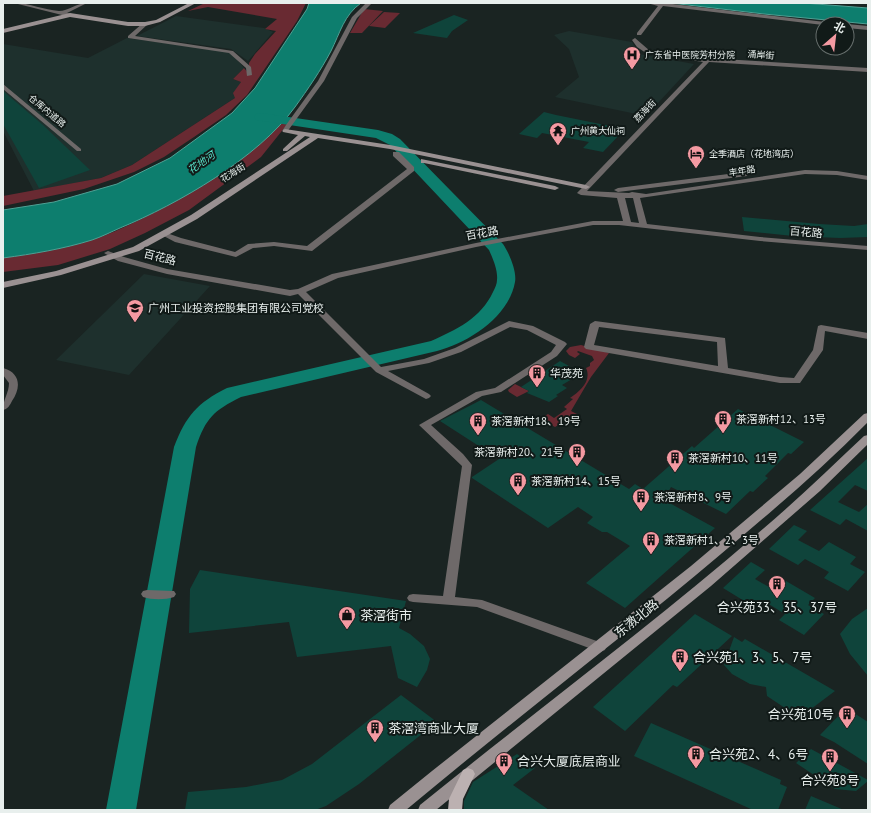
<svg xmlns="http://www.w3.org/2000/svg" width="871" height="813" viewBox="0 0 871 813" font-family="'PT Sans','Noto Sans SC',sans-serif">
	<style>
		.built { fill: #1e302d }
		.green { fill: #692a32 }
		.water { fill: #0d7e6e; stroke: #4fa094 }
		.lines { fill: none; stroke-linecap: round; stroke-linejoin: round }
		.river { fill: #0d7e6e; fill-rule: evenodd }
		.building { fill: #0f443b }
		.street { fill: #6e6969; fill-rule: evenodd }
		.secondary { fill: #9a9192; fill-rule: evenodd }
		.primary { fill: #bcb1b1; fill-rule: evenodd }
		.labels { text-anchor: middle; stroke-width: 4; stroke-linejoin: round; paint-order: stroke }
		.far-poi-label { font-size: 9px; fill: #e8efed; stroke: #111a18; text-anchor: start }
		.far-street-label { font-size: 9px; fill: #e8efed; stroke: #111a18 }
		.far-water-label { font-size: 10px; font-style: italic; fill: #5ae3cb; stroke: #111a18 }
		.street-label { font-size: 11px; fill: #e8efed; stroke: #111a18 }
		.poi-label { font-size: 11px; fill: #e8efed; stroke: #111a18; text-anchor: start }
		.near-poi-label { font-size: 13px; fill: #e8efed; stroke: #111a18; text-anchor: start }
		.near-street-label { font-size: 13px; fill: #e8efed; stroke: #111a18 }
	</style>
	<rect width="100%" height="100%" fill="#1a2422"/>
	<path class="built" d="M 176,16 L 264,28 L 273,32 L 248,61 L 231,49 L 137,36 Z
		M 569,31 L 632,42 L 639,54 L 694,64 L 646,116 L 555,97 L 579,77 L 569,49 L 554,35 Z
		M 127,38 L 231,52 L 244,68 L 233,79 L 241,82 L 235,98 L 132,165 L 101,178 L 34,191 L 3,131 L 3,44 L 88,58 Z
		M 144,274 L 210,286 L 129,375 L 56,360 Z"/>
	<path class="green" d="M 205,3 L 306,3 L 297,21 L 247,95 L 226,115 L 194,137 L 164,157 L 134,172 L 84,189 L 3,206 L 3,196 L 101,178 L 132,165 L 235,98 L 233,93 L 241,82 L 233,79 L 244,68 L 249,74 L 249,63 L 255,54 L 276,31 L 265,29 L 277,19 L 208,7 L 188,11 Z
		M 364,9 L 383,11 L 362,33 L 350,33 Z
		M 384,12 L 400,13 L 385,28 L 369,26 Z
		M 282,122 L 289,122 L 261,157 L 189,210 L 145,233 L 110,249 L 58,265 L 3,272 L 3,258 C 33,254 64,249 92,240 C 124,229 154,213 183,196 C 218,176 255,153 282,122 Z
		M 581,345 L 609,353 L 591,377 L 571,411 L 577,414 L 555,427 L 540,419 L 548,414 L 554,418 L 567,409 L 564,407 L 573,399 L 570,398 C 580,391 592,381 586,368 L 590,366 L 590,363 L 594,360 L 592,356 L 578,351 L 577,352 L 580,354 L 575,358 L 569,355 L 566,351 L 570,347 Z
		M 515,384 L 529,391 L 517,397 L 509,392 L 508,390 Z"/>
	<path class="water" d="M 309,3 L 361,3 C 344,15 340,33 331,51 C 321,70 308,89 295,107 C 258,158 178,204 120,228 C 111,232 101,237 92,240 C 63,249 33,254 3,258 L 3,210 L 54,202 L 117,184 L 170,158 L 232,113 L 255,88 L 307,9 Z
		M 671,3 L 803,3 L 868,8 L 868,24 L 764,14 Z"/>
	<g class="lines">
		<path class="river" d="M 261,113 L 378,130 L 392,134 L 400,139 L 503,244 C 509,253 517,271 515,282 C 509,317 468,343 437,351 L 241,397 C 213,411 206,418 196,447 L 136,810 L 106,810 L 174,447 C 186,416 197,403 227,388 L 431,341 C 456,330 481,318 493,292 C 495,288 497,284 497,280 C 498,270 493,259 489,250 L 390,145 L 376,138 L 256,120 L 254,117 L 256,114 Z"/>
	</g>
	<path class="building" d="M 454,15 L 468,20 L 452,31 L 447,38 L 413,33 Z
		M 3,91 L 43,125 L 90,170 L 39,188 L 3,124 Z
		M 544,112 L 556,115 L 625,129 L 603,152 L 583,148 L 589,142 L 542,133 L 537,138 L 519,134 Z
		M 742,217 L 819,224 L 854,226 L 868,224 L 868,237 L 840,238 L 793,236 L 744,231 Z
		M 560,361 L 578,371 L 569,377 L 572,379 L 562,385 L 567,388 L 556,395 L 558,396 L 549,402 L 527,393 L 529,391 L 521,387 Z
		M 481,400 L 629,489 L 635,484 L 643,489 L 692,446 L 694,448 L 738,409 L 804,442 L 791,454 L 788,453 L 765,476 L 768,478 L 753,492 L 750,491 L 726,514 L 671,487 L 664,500 L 715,528 L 625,608 L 586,583 L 630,546 L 607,532 L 602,532 L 587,523 L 593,517 L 578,507 L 548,528 L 472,478 L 472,477 L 499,459 L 440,421 Z
		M 868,458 L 868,491 L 855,485 L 838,502 L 859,512 L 868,504 L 868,531 L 846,519 L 840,525 L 810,510 Z
		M 794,525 L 807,531 L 798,540 L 819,551 L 829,542 L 856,557 L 850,564 L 865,572 L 848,591 L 824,578 L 829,572 L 805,559 L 798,565 L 769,549 Z
		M 751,562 L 765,570 L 755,579 L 776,591 L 786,581 L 815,598 L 808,605 L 824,614 L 804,635 L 779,620 L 785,614 L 762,600 L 754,607 L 723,588 Z
		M 200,570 L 406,601 L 399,628 L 410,634 L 424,646 L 430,659 L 427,670 L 417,687 L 398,678 L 391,646 L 297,657 L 289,622 L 189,633 L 190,589 Z
		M 868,608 L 868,676 L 850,654 L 840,634 L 852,619 Z
		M 695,614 L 732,636 L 677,687 L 673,685 L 625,731 L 593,707 Z
		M 734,637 L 742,642 L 745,639 L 835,691 L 807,712 L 795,712 L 785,708 L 767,696 L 766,687 L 750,684 L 732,674 L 724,665 Z
		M 401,695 L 437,722 L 359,784 L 326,806 L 315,810 L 185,810 L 188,792 L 246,787 L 282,780 L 312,764 Z
		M 846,708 L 868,722 L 868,764 L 834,742 L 820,735 Z
		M 651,723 L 781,780 L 780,784 L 787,787 L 778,810 L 753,810 L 634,756 Z
		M 811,749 L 868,780 L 868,781 L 856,791 L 835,789 L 796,763 Z
		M 517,754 L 535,768 L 513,785 L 549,810 L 464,810 L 464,801 L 473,782 Z
		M 811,796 L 844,810 L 805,810 Z"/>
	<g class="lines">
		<path class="street" d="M 14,3 C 30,3 44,10 59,11 C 68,11 77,3 87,3 L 67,13 L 72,14 L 73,15 L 70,17 Z
			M 366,3 L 372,3 L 357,18 L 324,81 L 287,132 L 283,132 L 282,131 L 286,125 L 318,81 L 352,17 Z
			M 647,3 L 664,3 L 825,22 L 828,24 L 823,24 L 823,25 L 663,6 L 641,35 L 637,35 L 637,33 L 658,6 Z
			M 143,23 L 148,24 L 135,36 L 233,51 L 251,67 L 252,75 L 247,76 L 246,68 L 229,53 L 128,38 L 128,36 Z
			M 847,24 L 868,26 L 868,30 L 847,28 Z
			M 635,38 L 650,51 L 689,57 L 868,68 L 868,72 L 709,62 L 587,191 L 629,193 L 632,192 L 646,194 L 805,170 L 837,171 L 868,176 L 868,180 L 837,175 L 805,174 L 640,198 L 647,224 L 760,237 L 868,246 L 868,250 L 760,241 L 619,225 L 593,225 L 476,247 L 338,278 L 306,292 L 381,367 L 424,359 L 455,348 L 509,321 L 533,326 L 565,342 L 567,344 L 557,356 L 501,392 L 482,396 L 431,425 L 463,454 L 472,465 L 455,597 L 482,600 L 605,644 L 606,647 L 605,650 L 600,652 L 477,607 L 413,602 L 409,601 L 407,598 L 409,595 L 413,594 L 443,596 L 462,466 L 419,425 L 476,392 L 495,388 L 551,352 L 556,345 L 527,330 L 510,327 L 461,352 L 429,363 L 388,371 L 429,394 L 431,396 L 429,398 L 426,399 L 376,372 L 298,294 L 290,296 L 167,274 L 118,261 L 104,253 L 108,251 L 124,257 L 167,269 L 290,290 L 298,289 L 332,274 L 476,243 L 593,221 L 623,221 L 617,198 L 581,195 L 577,193 L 703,62 L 646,53 L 637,47 L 632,40 ZM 625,198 L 633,198 L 639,223 L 631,222 Z
			M 3,84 L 81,149 L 81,151 L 77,151 L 3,89 Z
			M 393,152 L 399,152 L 414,167 L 414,171 L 312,251 L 274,246 L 253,248 L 236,257 L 175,242 L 160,234 L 164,232 L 181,238 L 235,252 L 248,244 L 274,242 L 307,246 L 407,169 L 393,156 Z
			M 744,172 L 748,174 L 747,176 L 618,192 L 614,190 L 618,188 Z
			M 595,321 L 725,338 L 728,368 L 780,377 L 794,378 L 813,350 L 818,326 L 821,325 L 868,333 L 868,339 L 825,331 L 823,350 L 800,383 L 780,383 L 586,349 L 584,347 L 590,324 ZM 599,327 L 717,342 L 718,366 L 594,345 Z
			M 3,368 C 21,373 21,388 12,401 C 10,405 8,409 3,410 C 3,399 9,393 9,383 L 3,375 Z
			M 147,590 L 174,591 L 176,594 L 174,597 C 165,600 152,600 143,597 L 141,594 L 143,591 Z"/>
		<path class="secondary" d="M 189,3 L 196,3 L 160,22 L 145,26 L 128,26 L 70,17 L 3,33 L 3,29 L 70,13 L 128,22 L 145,22 L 156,20 Z
			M 285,129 L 390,145 L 586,185 L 590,187 L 586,189 L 390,149 L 318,138 L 197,219 L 139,251 L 61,275 L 3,288 L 3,282 L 56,271 L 133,247 L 191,215 L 310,137 L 305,136 L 287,151 L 283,151 L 283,149 L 298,135 L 283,132 L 283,130 Z
			M 421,159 L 555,186 L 559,188 L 555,190 L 424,163 L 421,163 Z
			M 868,413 L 868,422 C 822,469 772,511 721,554 C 618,641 510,723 406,810 L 388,810 L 390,805 L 432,771 L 691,566 L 800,474 L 864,414 Z
			M 868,435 L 868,444 L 820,491 L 711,586 L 436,810 L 418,810 L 420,805 C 532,714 648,628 757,534 C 794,503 829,469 864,436 Z"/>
		<path class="primary" d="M 468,768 L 473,770 L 475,774 L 463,799 L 462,810 L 448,810 L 449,799 L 463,770 Z"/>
	</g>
	<defs>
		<symbol id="hospital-pin" viewBox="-11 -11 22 30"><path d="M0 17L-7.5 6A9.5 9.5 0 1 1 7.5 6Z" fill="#f49aa2" stroke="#111a18"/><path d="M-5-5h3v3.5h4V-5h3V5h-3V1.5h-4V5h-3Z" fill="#111"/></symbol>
		<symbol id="temple-pin" viewBox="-11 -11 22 30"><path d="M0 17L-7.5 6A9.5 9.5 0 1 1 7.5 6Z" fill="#f49aa2" stroke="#111a18"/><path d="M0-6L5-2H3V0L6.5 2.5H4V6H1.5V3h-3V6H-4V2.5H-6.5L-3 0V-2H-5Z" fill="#111"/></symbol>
		<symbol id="hotel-pin" viewBox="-11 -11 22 30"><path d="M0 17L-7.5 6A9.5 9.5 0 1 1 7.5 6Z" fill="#f49aa2" stroke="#111a18"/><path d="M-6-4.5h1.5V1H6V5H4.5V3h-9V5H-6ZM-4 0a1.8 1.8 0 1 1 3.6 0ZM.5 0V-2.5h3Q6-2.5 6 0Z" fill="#111"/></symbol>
		<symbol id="school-pin" viewBox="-11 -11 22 30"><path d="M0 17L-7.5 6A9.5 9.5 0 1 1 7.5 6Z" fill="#f49aa2" stroke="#111a18"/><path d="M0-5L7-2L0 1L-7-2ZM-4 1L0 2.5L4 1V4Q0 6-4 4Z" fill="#111"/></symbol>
		<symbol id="building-pin" viewBox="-11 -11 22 30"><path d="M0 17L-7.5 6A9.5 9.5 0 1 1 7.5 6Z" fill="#f49aa2" stroke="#111a18"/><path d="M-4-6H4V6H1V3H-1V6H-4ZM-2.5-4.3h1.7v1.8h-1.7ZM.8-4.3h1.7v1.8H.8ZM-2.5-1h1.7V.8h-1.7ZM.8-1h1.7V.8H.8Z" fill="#111"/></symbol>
		<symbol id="shop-pin" viewBox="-11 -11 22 30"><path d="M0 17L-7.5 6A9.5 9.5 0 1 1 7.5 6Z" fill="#f49aa2" stroke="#111a18"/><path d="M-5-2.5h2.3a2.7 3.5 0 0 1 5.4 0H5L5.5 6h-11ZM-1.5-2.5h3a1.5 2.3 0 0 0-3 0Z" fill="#111"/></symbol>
	</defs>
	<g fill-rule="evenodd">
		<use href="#hospital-pin" x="622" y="45" width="20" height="27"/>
		<use href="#temple-pin" x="548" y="121" width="20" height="27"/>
		<use href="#hotel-pin" x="686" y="144" width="20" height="27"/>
		<use href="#school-pin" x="125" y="298" width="20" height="27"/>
		<use href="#building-pin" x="527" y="363" width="20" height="27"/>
		<use href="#building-pin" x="713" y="409" width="20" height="27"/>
		<use href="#building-pin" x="468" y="411" width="20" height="27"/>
		<use href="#building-pin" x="567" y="442" width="20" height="27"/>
		<use href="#building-pin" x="665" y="448" width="20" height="27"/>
		<use href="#building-pin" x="508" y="471" width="20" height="27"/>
		<use href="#building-pin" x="631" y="487" width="20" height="27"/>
		<use href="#building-pin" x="641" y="530" width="20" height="27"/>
		<use href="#building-pin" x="767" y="574" width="20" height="27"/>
		<use href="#shop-pin" x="337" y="605" width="20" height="27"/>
		<use href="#building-pin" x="670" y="647" width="20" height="27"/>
		<use href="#building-pin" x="837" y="704" width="20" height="27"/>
		<use href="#building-pin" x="365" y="718" width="20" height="27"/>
		<use href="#building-pin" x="686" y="744" width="20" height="27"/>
		<use href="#building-pin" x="820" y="747" width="20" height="27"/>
		<use href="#building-pin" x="494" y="751" width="20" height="27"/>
	</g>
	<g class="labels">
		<g class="far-poi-label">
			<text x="645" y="58">广东省中医院芳村分院</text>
			<text x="571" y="134">广州黄大仙祠</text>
			<text x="709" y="157">全季酒店（花地湾店）</text>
		</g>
		<g class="far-street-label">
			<text transform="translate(761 55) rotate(4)" y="3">涌岸街</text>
			<text transform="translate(47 111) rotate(40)" y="3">仓库内道路</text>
			<text transform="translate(645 111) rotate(-46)" y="3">荔海街</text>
			<text transform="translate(742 171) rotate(-9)" y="3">丰年路</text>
			<text transform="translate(233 173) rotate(-33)" y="3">花海街</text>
		</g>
		<g class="far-water-label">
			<text transform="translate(201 162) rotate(-35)" y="4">花地河</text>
		</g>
		<g class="street-label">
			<text transform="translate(806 232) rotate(5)" y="4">百花路</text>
			<text transform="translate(482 233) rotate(-11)" y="4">百花路</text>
			<text transform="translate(160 257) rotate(14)" y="4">百花路</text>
		</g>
		<g class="poi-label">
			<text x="148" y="312">广州工业投资控股集团有限公司党校</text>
			<text x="550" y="377">华茂苑</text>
			<text x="736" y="423">茶滘新村12、13号</text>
			<text x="491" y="425">茶滘新村18、19号</text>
			<text x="564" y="456" text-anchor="end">茶滘新村20、21号</text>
			<text x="688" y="462">茶滘新村10、11号</text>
			<text x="531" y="485">茶滘新村14、15号</text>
			<text x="654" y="501">茶滘新村8、9号</text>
			<text x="664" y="544">茶滘新村1、2、3号</text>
		</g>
		<g class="near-poi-label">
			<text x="777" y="612" text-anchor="middle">合兴苑33、35、37号</text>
			<text x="360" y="620">茶滘街市</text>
			<text x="693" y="662">合兴苑1、3、5、7号</text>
			<text x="834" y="719" text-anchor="end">合兴苑10号</text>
			<text x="388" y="733">茶滘湾商业大厦</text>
			<text x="709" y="759">合兴苑2、4、6号</text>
			<text x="517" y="766">合兴大厦底层商业</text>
			<text x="830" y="785" text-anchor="middle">合兴苑8号</text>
		</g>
		<g class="near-street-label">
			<text transform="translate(636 618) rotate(-39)" y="5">东漖北路</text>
		</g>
	</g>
	<rect width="871" height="813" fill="none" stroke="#e8efed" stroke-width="8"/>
	<g transform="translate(835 36) rotate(28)"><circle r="19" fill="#111a18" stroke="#676f6d"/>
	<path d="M0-3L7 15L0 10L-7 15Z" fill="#f49aa2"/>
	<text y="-6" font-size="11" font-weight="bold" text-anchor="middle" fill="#e8efed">北</text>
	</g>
</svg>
